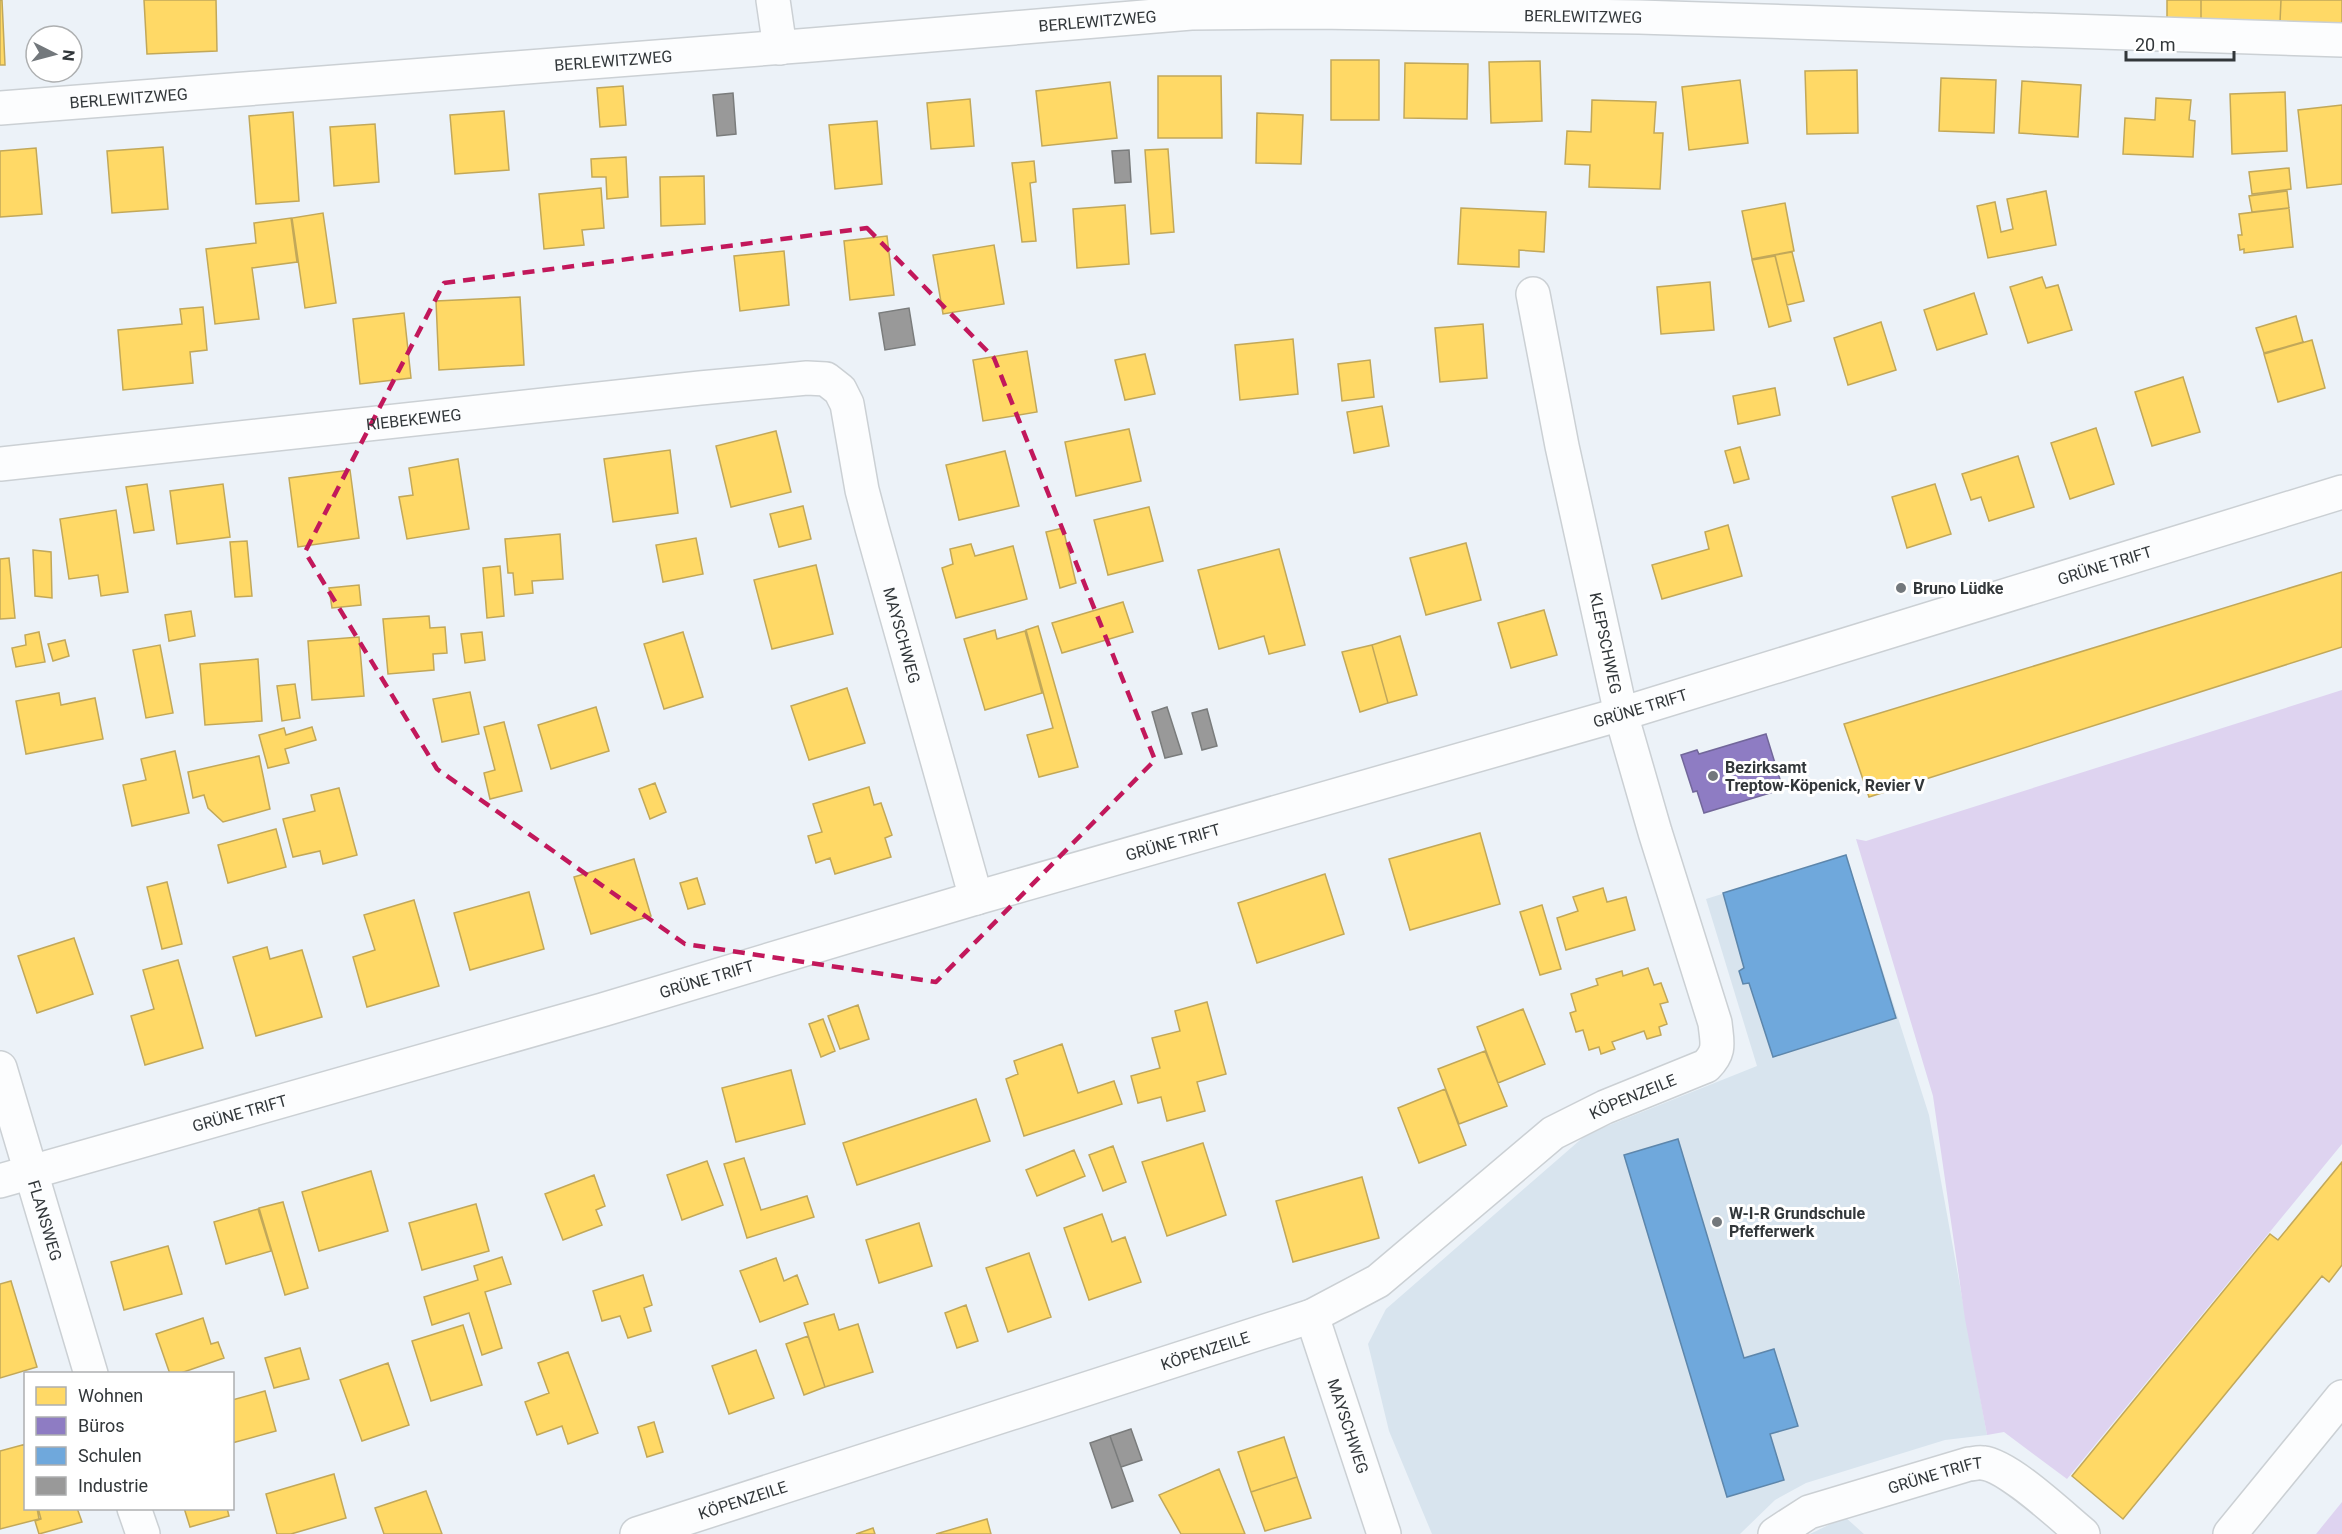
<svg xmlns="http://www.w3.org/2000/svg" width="2342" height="1534" viewBox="0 0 2342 1534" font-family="Roboto,sans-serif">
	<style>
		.built { fill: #d8e4ee }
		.green { fill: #ded3f0 }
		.homes { fill: #ffd966; stroke: #c2a859; stroke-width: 1.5 }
		.offices { fill: #8e7cc3; stroke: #72679a; stroke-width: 1.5 }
		.schools { fill: #6fa8dc; stroke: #5d86ab; stroke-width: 1.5 }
		.industry { fill: #999; stroke: #7a7c7c; stroke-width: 1.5 }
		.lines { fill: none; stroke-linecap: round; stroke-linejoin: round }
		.minor-casing { stroke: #cbd0d4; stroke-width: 36 }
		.minor { stroke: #fcfdfe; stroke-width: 33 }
		.marked { fill: none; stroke: #c2185b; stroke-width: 4.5; stroke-dasharray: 12 8; stroke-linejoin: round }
		.poi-dot { fill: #73787c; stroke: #fff; stroke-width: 2 }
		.labels { text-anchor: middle; stroke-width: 6; stroke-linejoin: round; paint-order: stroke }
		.street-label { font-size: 16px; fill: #32373a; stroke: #fff }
		.poi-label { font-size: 16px; font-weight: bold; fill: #32373a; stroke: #fff; text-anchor: start }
	</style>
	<rect width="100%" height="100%" fill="#ecf2f8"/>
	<path class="built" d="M 1846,855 L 1929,1115 L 1987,1435 L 1945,1440 L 1806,1483 L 1775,1500 L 1740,1534 L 1432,1534 L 1389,1431 L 1368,1344 L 1386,1309 L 1587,1134 L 1757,1066 L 1706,899 Z
		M 1845,1517 L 1864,1534 L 1810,1534 Z"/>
	<path class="green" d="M 2342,690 L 2342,1144 L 2067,1479 L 2004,1432 L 1987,1435 L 1965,1319 L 1933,1096 L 1856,839 L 1866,841 Z
		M 2342,1502 L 2342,1534 L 2316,1534 Z"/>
	<path class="homes" d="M 0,0 L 2,0 L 5,65 L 0,65 Z
		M 144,0 L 216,0 L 217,51 L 147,54 Z
		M 2167,0 L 2201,0 L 2201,20 L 2167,19 Z
		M 2201,0 L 2281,0 L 2280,22 L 2201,20 Z
		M 2281,0 L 2342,0 L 2342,23 L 2280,22 Z
		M 1331,60 L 1379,60 L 1379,120 L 1331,120 Z
		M 1540,61 L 1542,121 L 1491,123 L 1489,62 Z
		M 1405,63 L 1468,64 L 1467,119 L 1404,118 Z
		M 1857,70 L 1858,133 L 1807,134 L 1805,71 Z
		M 1158,76 L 1221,76 L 1222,138 L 1158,138 Z
		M 1941,78 L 1996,80 L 1994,133 L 1939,131 Z
		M 1740,80 L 1748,143 L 1689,150 L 1682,87 Z
		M 2022,81 L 2081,85 L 2078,137 L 2019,133 Z
		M 1110,82 L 1117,138 L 1042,146 L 1036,91 Z
		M 623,86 L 626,125 L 600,127 L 597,88 Z
		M 2285,92 L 2287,151 L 2232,154 L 2230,94 Z
		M 2156,98 L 2191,100 L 2189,120 L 2195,121 L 2193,157 L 2123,154 L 2125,118 L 2155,120 Z
		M 970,99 L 974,146 L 931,149 L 927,103 Z
		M 1592,100 L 1656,102 L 1654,133 L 1663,133 L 1660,189 L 1589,187 L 1590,165 L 1565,164 L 1567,131 L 1591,132 Z
		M 2342,105 L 2342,184 L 2307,188 L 2298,110 Z
		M 504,111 L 509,170 L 455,174 L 450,115 Z
		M 293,112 L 299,201 L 256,204 L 249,116 Z
		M 1257,113 L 1303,115 L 1301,164 L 1256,163 Z
		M 877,121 L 882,184 L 835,189 L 829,125 Z
		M 375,124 L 379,182 L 334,186 L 330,127 Z
		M 163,147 L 168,209 L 112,213 L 107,151 Z
		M 36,148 L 42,214 L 0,217 L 0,151 Z
		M 1168,149 L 1174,232 L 1151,234 L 1145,150 Z
		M 626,157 L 628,197 L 607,199 L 606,177 L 592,177 L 591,159 Z
		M 1034,161 L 1036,182 L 1030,183 L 1036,241 L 1022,242 L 1012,163 Z
		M 2289,168 L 2291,189 L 2252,194 L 2249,172 Z
		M 704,176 L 705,224 L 661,226 L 660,177 Z
		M 601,188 L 604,228 L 582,230 L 584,245 L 544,249 L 539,194 Z
		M 2046,191 L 2056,245 L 1988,258 L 1977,206 L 1995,202 L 2001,232 L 2013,229 L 2007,199 Z
		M 2287,191 L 2289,208 L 2252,212 L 2249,196 Z
		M 1785,203 L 1794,251 L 1752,259 L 1742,211 Z
		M 1125,205 L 1129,264 L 1077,268 L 1073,209 Z
		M 1461,208 L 1546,212 L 1544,252 L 1519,250 L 1519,267 L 1458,264 Z
		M 2289,208 L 2293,247 L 2244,253 L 2244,249 L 2240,250 L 2238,235 L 2242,235 L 2239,214 Z
		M 323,213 L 336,303 L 305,308 L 292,218 Z
		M 291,218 L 297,262 L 252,268 L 259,319 L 215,324 L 206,249 L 256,243 L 254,223 Z
		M 887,236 L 894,295 L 850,300 L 844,241 Z
		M 994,245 L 1004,304 L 943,314 L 933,255 Z
		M 784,251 L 789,305 L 740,311 L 734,256 Z
		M 1792,252 L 1804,301 L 1787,305 L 1775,255 Z
		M 1775,256 L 1791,321 L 1769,327 L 1752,260 Z
		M 2042,277 L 2046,288 L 2058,285 L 2072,330 L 2028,343 L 2010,287 Z
		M 1710,282 L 1714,330 L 1661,334 L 1657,287 Z
		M 1974,293 L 1987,334 L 1937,350 L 1924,310 Z
		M 520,297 L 524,365 L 439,370 L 436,301 Z
		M 203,307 L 207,350 L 190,352 L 193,383 L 123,390 L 118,330 L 182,324 L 180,309 Z
		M 404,313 L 411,378 L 360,384 L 353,319 Z
		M 2296,316 L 2303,342 L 2264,353 L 2256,328 Z
		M 1881,322 L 1896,370 L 1848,385 L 1834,338 Z
		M 1483,324 L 1487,378 L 1440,382 L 1435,328 Z
		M 1293,339 L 1298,394 L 1240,400 L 1235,345 Z
		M 2312,340 L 2325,388 L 2278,402 L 2264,354 Z
		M 1027,351 L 1037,412 L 983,421 L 973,360 Z
		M 1145,354 L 1155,394 L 1125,400 L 1115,360 Z
		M 1370,360 L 1374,397 L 1342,401 L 1338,364 Z
		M 2183,377 L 2200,432 L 2152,446 L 2135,392 Z
		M 1775,388 L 1780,415 L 1738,424 L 1733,396 Z
		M 1382,406 L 1389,446 L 1354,453 L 1347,412 Z
		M 2096,428 L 2114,484 L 2070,499 L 2051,443 Z
		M 1129,429 L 1141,481 L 1076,496 L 1065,442 Z
		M 776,431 L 791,492 L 731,507 L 716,446 Z
		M 1740,447 L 1749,479 L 1734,483 L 1725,451 Z
		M 670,450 L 678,513 L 613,522 L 604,459 Z
		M 1005,451 L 1019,506 L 959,520 L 946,465 Z
		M 2018,456 L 2034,507 L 1989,521 L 1981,497 L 1971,500 L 1962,474 Z
		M 458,459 L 469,529 L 407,539 L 399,497 L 413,495 L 409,468 Z
		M 350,470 L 359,538 L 298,547 L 289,478 Z
		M 147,484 L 154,530 L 134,533 L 126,487 Z
		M 223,484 L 230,537 L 177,544 L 170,491 Z
		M 1935,484 L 1951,534 L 1907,548 L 1892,497 Z
		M 803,506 L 811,539 L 779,547 L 770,514 Z
		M 1149,507 L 1163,561 L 1108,575 L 1094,520 Z
		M 116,510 L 128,592 L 101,596 L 98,575 L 69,579 L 60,519 Z
		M 1728,525 L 1742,576 L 1662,599 L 1652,565 L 1709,549 L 1705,532 Z
		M 1063,528 L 1076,583 L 1060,588 L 1046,532 Z
		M 560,534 L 563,579 L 532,581 L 533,593 L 515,595 L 513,573 L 508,573 L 505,539 Z
		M 696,538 L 703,574 L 663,582 L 656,545 Z
		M 247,541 L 252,596 L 235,597 L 230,542 Z
		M 1466,543 L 1481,600 L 1426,615 L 1410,558 Z
		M 971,544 L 975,556 L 1013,546 L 1027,599 L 956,618 L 942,568 L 953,564 L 950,549 Z
		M 1279,549 L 1305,645 L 1269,654 L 1264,636 L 1219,649 L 1198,570 Z
		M 33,550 L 51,552 L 52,598 L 35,596 Z
		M 9,558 L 15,618 L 0,619 L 0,559 Z
		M 816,565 L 833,634 L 772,649 L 754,580 Z
		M 500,566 L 504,616 L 487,618 L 483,568 Z
		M 2342,572 L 2342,647 L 1869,797 L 1844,724 Z
		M 359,585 L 361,605 L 332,608 L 329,588 Z
		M 1123,602 L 1133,632 L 1062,653 L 1052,623 Z
		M 1544,610 L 1557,655 L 1511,668 L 1498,623 Z
		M 191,611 L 195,636 L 169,641 L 165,615 Z
		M 429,616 L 430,628 L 445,627 L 447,653 L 433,654 L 434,670 L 388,674 L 383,619 Z
		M 1038,626 L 1078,767 L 1039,777 L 1027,735 L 1053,728 L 1026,630 Z
		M 995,630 L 997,639 L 1025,631 L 1042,693 L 985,710 L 964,639 Z
		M 39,632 L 45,662 L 16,667 L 12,648 L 26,645 L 25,635 Z
		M 482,632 L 485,660 L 465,663 L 461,634 Z
		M 683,632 L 703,697 L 664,709 L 644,644 Z
		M 1400,636 L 1417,695 L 1388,703 L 1372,645 Z
		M 359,637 L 364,696 L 312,700 L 308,641 Z
		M 65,640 L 69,656 L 53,661 L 48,644 Z
		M 160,645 L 173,713 L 146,718 L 133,650 Z
		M 1372,645 L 1388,703 L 1360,712 L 1342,652 Z
		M 258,659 L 262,721 L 205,725 L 200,664 Z
		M 295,684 L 300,718 L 282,721 L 277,686 Z
		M 847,688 L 865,743 L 809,760 L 791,706 Z
		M 470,692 L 479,734 L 442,742 L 433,699 Z
		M 59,693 L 61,705 L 95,698 L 103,739 L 26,754 L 16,701 Z
		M 596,707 L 609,751 L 551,769 L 538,725 Z
		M 504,722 L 522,791 L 490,799 L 484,773 L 495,770 L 484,727 Z
		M 312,727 L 316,740 L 285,749 L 289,763 L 268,768 L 259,735 L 284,728 L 286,735 Z
		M 175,751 L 189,813 L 132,826 L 123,785 L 146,780 L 141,759 Z
		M 259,756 L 270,809 L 223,822 L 208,808 L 204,795 L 193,798 L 188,772 Z
		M 655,783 L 666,812 L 650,819 L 639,789 Z
		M 869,787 L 874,805 L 881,803 L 892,835 L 885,838 L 891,857 L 835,874 L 830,858 L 816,863 L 808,836 L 822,832 L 813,804 Z
		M 339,788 L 357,855 L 323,864 L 320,851 L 293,857 L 283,819 L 315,811 L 311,795 Z
		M 276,829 L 286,867 L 228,883 L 218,845 Z
		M 1480,833 L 1500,904 L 1410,930 L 1389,859 Z
		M 634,859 L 651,916 L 591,934 L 574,877 Z
		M 1325,874 L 1344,934 L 1257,963 L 1238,903 Z
		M 697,878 L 705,904 L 688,909 L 680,883 Z
		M 167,882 L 182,944 L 162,949 L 147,887 Z
		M 1603,888 L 1607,902 L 1626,897 L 1635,930 L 1566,950 L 1557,918 L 1578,911 L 1573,897 Z
		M 529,892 L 544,949 L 470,970 L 454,913 Z
		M 414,900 L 439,986 L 367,1007 L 353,957 L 375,950 L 364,915 Z
		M 1542,905 L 1561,969 L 1540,975 L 1520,912 Z
		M 74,938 L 93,994 L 37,1013 L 18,956 Z
		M 267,947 L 270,959 L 302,950 L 322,1017 L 256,1036 L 233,957 Z
		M 178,960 L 203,1048 L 145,1065 L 131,1016 L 154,1009 L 143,970 Z
		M 1648,968 L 1654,985 L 1661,983 L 1668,1002 L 1660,1004 L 1667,1024 L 1659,1027 L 1661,1035 L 1647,1039 L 1644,1031 L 1612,1042 L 1615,1049 L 1601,1054 L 1599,1047 L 1589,1050 L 1583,1030 L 1576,1032 L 1570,1013 L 1576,1011 L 1571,994 L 1598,985 L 1596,979 L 1622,971 L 1623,976 Z
		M 1207,1002 L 1226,1074 L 1197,1082 L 1205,1111 L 1167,1121 L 1161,1097 L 1138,1103 L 1131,1076 L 1160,1068 L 1152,1038 L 1180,1031 L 1175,1011 Z
		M 858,1005 L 869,1039 L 840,1049 L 828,1016 Z
		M 1523,1009 L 1545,1064 L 1498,1083 L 1477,1027 Z
		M 823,1019 L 835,1051 L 821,1057 L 809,1024 Z
		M 1062,1044 L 1078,1093 L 1114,1081 L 1122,1104 L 1024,1136 L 1006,1079 L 1018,1074 L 1014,1061 Z
		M 1485,1051 L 1507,1106 L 1459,1124 L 1438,1069 Z
		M 791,1070 L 805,1124 L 736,1142 L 722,1088 Z
		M 1445,1089 L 1466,1145 L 1419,1163 L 1398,1108 Z
		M 976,1099 L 990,1141 L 857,1185 L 843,1143 Z
		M 1203,1143 L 1226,1215 L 1167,1236 L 1142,1162 Z
		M 1113,1146 L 1126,1182 L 1103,1191 L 1089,1155 Z
		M 1074,1150 L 1085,1176 L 1037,1196 L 1026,1170 Z
		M 744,1158 L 761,1210 L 807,1196 L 814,1217 L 747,1238 L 724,1164 Z
		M 707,1161 L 723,1205 L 682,1220 L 667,1175 Z
		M 2342,1162 L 2342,1265 L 2329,1282 L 2322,1276 L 2123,1519 L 2072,1476 L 2270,1234 L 2278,1240 Z
		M 371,1171 L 388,1231 L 319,1251 L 302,1192 Z
		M 594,1175 L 605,1206 L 596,1210 L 602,1225 L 563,1240 L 545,1194 Z
		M 1362,1177 L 1379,1238 L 1293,1262 L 1276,1201 Z
		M 283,1202 L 308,1288 L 285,1295 L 259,1208 Z
		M 476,1204 L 489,1251 L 422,1270 L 409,1223 Z
		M 258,1209 L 271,1251 L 226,1264 L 214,1222 Z
		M 1102,1214 L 1112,1242 L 1125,1237 L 1141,1282 L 1089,1300 L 1064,1228 Z
		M 919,1223 L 932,1266 L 879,1283 L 866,1240 Z
		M 168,1246 L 182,1294 L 124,1310 L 111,1262 Z
		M 1029,1253 L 1051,1317 L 1008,1332 L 986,1268 Z
		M 502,1257 L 511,1284 L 485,1292 L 502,1348 L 482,1355 L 469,1313 L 432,1325 L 424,1297 L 478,1280 L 474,1266 Z
		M 776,1258 L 784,1281 L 797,1275 L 808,1304 L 760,1322 L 740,1271 Z
		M 643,1275 L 652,1305 L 644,1308 L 651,1331 L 628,1338 L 620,1316 L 602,1321 L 593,1291 Z
		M 11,1281 L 37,1367 L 0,1378 L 0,1284 Z
		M 966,1305 L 978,1341 L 957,1348 L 945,1313 Z
		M 834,1314 L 839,1330 L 858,1324 L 873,1372 L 825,1387 L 804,1323 Z
		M 203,1318 L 211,1344 L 218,1342 L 224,1358 L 178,1374 L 170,1374 L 156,1334 Z
		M 463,1325 L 482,1385 L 431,1401 L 412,1341 Z
		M 808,1336 L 825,1387 L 804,1395 L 786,1344 Z
		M 300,1348 L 309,1379 L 274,1388 L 265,1358 Z
		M 756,1350 L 774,1398 L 729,1414 L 712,1366 Z
		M 568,1352 L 598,1433 L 568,1444 L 562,1426 L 537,1435 L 525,1402 L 549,1393 L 538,1363 Z
		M 388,1363 L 409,1425 L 362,1441 L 340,1380 Z
		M 265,1391 L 276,1431 L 232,1443 L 232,1400 Z
		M 654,1422 L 663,1452 L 647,1457 L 638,1427 Z
		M 1284,1437 L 1297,1477 L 1251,1492 L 1238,1452 Z
		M 26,1444 L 26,1508 L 37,1508 L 39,1519 L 0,1529 L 0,1451 Z
		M 1219,1469 L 1245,1534 L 1181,1534 L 1159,1495 Z
		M 334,1474 L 346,1518 L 291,1534 L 277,1534 L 266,1494 Z
		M 1297,1477 L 1311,1518 L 1265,1531 L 1251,1492 Z
		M 426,1491 L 442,1534 L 384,1534 L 375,1508 Z
		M 38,1508 L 77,1508 L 82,1522 L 39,1534 L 35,1521 L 41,1519 Z
		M 184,1508 L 227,1508 L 229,1516 L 190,1527 Z
		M 987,1519 L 991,1534 L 936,1534 Z
		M 873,1528 L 875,1534 L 856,1534 Z"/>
	<path class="offices" d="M 1766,734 L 1783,789 L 1704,813 L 1697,791 L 1693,792 L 1681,755 L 1697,750 L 1699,754 Z"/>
	<path class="schools" d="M 1846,855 L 1896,1018 L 1773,1057 L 1749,983 L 1743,984 L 1739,971 L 1744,968 L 1723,893 Z
		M 1678,1139 L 1744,1358 L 1774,1349 L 1798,1426 L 1770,1434 L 1784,1480 L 1727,1497 L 1624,1155 Z"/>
	<path class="industry" d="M 733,93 L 736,134 L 717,136 L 713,95 Z
		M 1129,150 L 1131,182 L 1115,183 L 1112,151 Z
		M 909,308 L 915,345 L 885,350 L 879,313 Z
		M 1167,707 L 1182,754 L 1165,758 L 1152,712 Z
		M 1207,709 L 1217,746 L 1202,750 L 1192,713 Z
		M 1131,1429 L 1142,1460 L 1121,1467 L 1110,1436 Z
		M 1110,1436 L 1133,1501 L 1112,1508 L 1090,1443 Z"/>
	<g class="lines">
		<defs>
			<g id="minor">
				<path d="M 773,0 L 780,48"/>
				<path id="s1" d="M 0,108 L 811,45 L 1191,13 L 1316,12 L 1639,17 L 2342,40"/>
				<path id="s2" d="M 0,464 L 700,388 L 807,378 L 826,379 L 840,390 L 847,404 L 862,490 L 872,528 L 976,898"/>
				<path id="s3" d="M 0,1068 L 91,1374"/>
				<path id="s4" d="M 0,1181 L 602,1010 L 976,898 L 1621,714 L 2342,492"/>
				<path id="s5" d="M 1312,1316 L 1384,1534"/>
				<path d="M 134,1508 L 143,1534"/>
				<path id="s6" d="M 637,1534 L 1312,1316 L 1378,1281 L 1553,1133 L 1605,1107 L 1706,1066 C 1721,1051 1717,1043 1715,1023 L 1655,832 L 1621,714 L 1562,446 L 1533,294"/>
				<path id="s7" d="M 1775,1534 L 1809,1512 L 1969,1464 C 1973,1464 1978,1462 1983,1463 C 2009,1466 2061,1516 2083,1534"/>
				<path d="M 2230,1534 L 2342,1397"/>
			</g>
		</defs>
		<use href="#minor" class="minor-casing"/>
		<use href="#minor" class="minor"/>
	</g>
	<path class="marked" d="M 867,228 L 994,358 L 1155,760 L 936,982 L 685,944 L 437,769 L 305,552 L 444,283 Z"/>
	<g class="poi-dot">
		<circle cx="1901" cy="588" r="6"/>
		<circle cx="1713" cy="776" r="6"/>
		<circle cx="1717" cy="1222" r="6"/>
	</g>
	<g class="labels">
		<g class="street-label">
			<text dy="6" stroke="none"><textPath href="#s1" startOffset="1587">BERLEWITZWEG</textPath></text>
			<text dy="6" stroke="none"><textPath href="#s1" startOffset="1101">BERLEWITZWEG</textPath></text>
			<text dy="6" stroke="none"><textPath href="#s1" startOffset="615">BERLEWITZWEG</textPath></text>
			<text dy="6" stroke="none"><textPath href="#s1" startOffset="129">BERLEWITZWEG</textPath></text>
			<text dy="6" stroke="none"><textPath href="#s2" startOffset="416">RIEBEKEWEG</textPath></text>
			<text dy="6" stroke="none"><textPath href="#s4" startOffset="2193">GRÜNE TRIFT</textPath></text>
			<text dy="6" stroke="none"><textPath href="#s2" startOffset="1102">MAYSCHWEG</textPath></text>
			<text transform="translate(1606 643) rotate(78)" y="6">KLEPSCHWEG</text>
			<text dy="6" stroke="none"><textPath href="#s4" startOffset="1707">GRÜNE TRIFT</textPath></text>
			<text dy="6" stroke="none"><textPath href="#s4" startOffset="1221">GRÜNE TRIFT</textPath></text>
			<text dy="6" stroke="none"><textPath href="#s4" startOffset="735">GRÜNE TRIFT</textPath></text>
			<text dy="6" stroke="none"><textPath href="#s6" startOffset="1101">KÖPENZEILE</textPath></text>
			<text dy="6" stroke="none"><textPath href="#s4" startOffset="249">GRÜNE TRIFT</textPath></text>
			<text dy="6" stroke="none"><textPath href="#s3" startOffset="159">FLANSWEG</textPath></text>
			<text dy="6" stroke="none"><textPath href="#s6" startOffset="597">KÖPENZEILE</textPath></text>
			<text dy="6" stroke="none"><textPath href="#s5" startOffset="116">MAYSCHWEG</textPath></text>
			<text dy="6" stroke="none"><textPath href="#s7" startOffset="172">GRÜNE TRIFT</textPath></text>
			<text dy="6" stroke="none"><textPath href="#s6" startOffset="111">KÖPENZEILE</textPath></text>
		</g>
		<g class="poi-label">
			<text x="1913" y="594">Bruno Lüdke</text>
			<text x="1725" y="773">Bezirksamt<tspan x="1725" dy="18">Treptow-Köpenick, Revier V</tspan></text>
			<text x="1729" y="1219">W-I-R Grundschule<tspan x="1729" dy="18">Pfefferwerk</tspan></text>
		</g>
	</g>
	<rect x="24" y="1372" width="210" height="138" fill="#ffffff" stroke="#adafb0" stroke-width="1.5"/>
	<rect x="36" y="1387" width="30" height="18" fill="#ffd966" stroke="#adafb0" stroke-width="1.5"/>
	<text x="78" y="1402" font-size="18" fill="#32373a">Wohnen</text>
	<rect x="36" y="1417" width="30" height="18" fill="#8e7cc3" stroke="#adafb0" stroke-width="1.5"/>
	<text x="78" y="1432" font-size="18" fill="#32373a">Büros</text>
	<rect x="36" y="1447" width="30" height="18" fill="#6fa8dc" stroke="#adafb0" stroke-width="1.5"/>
	<text x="78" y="1462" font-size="18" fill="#32373a">Schulen</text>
	<rect x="36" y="1477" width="30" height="18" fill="#999999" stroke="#adafb0" stroke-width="1.5"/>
	<text x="78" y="1492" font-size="18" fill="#32373a">Industrie</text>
	<g transform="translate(54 54) rotate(96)"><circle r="28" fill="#ffffff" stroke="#adafb0" stroke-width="1.5"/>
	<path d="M0-4.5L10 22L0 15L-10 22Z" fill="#73787c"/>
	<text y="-9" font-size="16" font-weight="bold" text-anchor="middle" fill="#32373a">N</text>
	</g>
	<path d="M2126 51v9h108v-9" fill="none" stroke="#32373a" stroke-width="3"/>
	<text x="2135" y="51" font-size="18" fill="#32373a" stroke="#ffffff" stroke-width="4.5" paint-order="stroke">20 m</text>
</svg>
